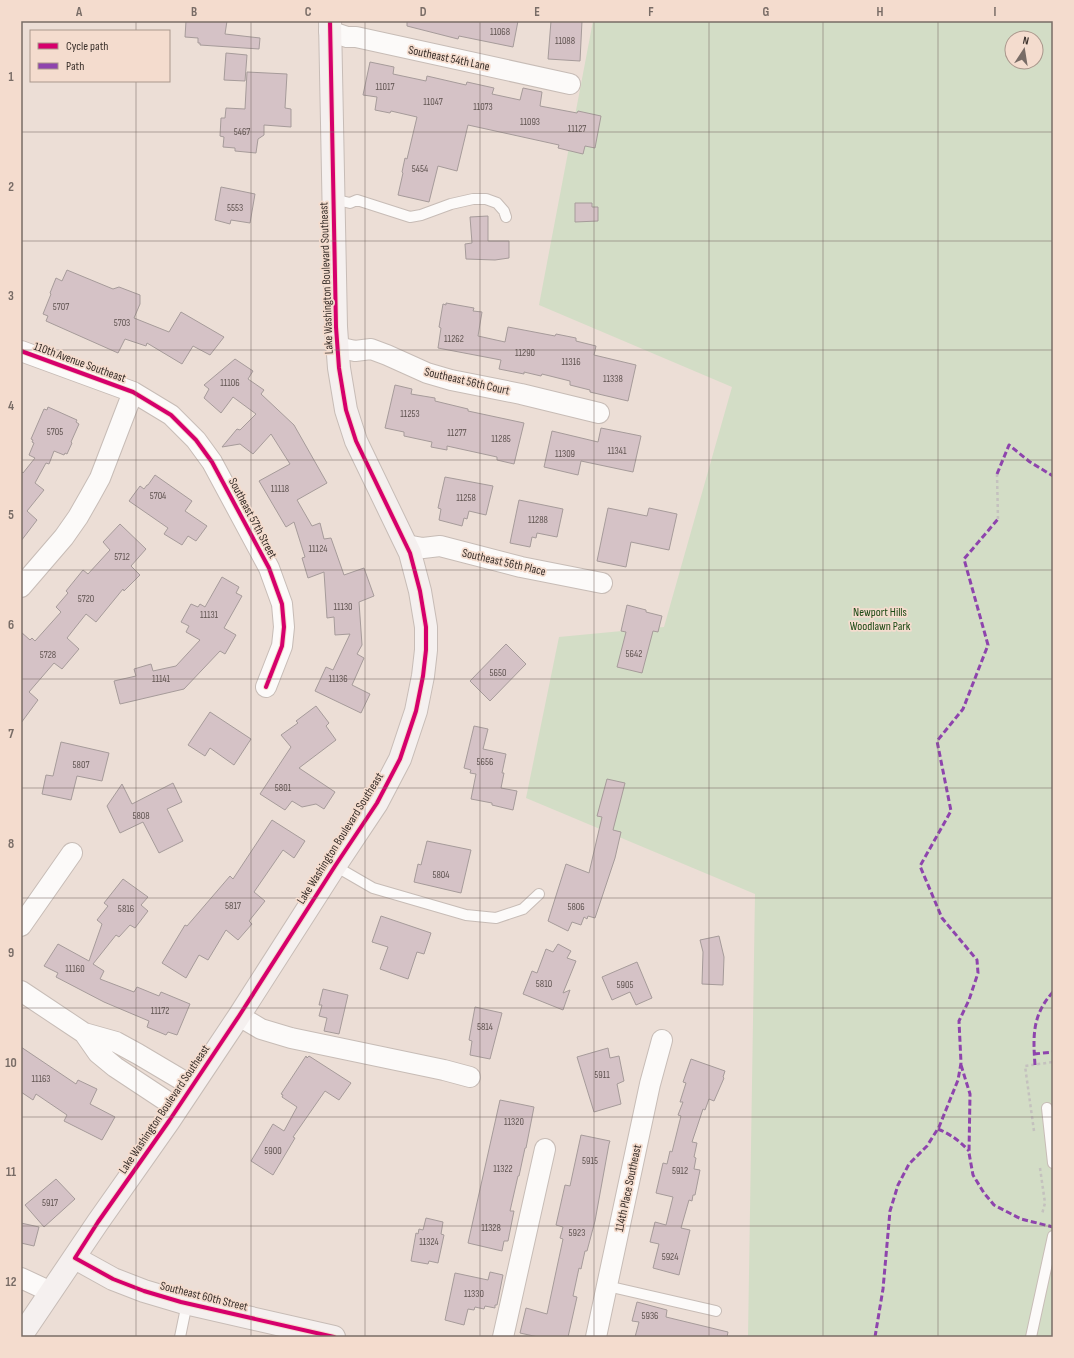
<svg xmlns="http://www.w3.org/2000/svg" width="1074" height="1358" viewBox="0 0 1074 1358" font-family="'Sofia Sans Condensed',sans-serif">
	<style>
		.green { fill: #d3ddc6; fill-rule: evenodd }
		.building { fill: #d5c2c6; stroke: #a69b9a }
		.lines { fill: none; stroke-linecap: round; stroke-linejoin: round }
		.lane-casing { stroke: #c7bcb6; stroke-width: 12 }
		.street-casing { stroke: #c7bcb6; stroke-width: 22 }
		.secondary-casing { stroke: #c7bcb6; stroke-width: 24 }
		.path { stroke: #c4c1be; stroke-width: 2.5; stroke-dasharray: 3 3; stroke-linecap: butt }
		.lane { stroke: #fcfaf9; stroke-width: 10 }
		.street { stroke: #fcfaf9; stroke-width: 20 }
		.secondary { stroke: #f5f0ef; stroke-width: 22 }
		.quiet { stroke: #8e44ad; stroke-width: 3; stroke-dasharray: 6 3; stroke-linecap: butt }
		.cycleway-casing { stroke: #f4dcce; stroke-width: 6 }
		.cycleway { stroke: #d6006c; stroke-width: 4 }
		.grid { fill: none; stroke: #786c66; stroke-width: 1; stroke-opacity: 0.55 }
		.labels { text-anchor: middle; stroke-width: 3.5; stroke-linejoin: round; paint-order: stroke }
		.number-label { font-size: 10px; fill: #605451 }
		.street-label { font-size: 12px; fill: #392f2a; stroke: #f4dcce }
		.park-label { font-size: 12px; fill: #1b4913; stroke: #f4dcce }
		.neatline { fill: none; stroke: #786c66; stroke-width: 1.5 }
		.grid-label { font-size: 13px; text-anchor: middle; font-weight: bold; fill: #786c66 }
	</style>
	<rect width="100%" height="100%" fill="#ecded6"/>
	<path class="green" d="M 593,21 L 1053,21 L 1053,1337 L 748,1337 L 755,894 L 526,798 L 559,637 L 664,627 L 732,387 L 539,305 ZM 1012,38 L 1036,38 L 1036,62 L 1012,62 Z"/>
	<path class="building" d="M 186,21 L 227,21 L 225,34 L 260,38 L 259,49 L 200,45 L 200,43 L 198,43 L 198,38 L 185,37 Z
		M 407,21 L 518,21 L 513,47 L 459,36 L 458,39 L 407,26 Z
		M 551,21 L 582,21 L 580,61 L 548,59 Z
		M 226,53 L 247,55 L 245,81 L 224,80 Z
		M 370,62 L 394,67 L 393,74 L 426,81 L 427,76 L 466,85 L 467,82 L 494,88 L 492,94 L 520,100 L 523,88 L 542,92 L 540,106 L 577,113 L 578,111 L 601,116 L 595,148 L 585,146 L 583,154 L 558,148 L 559,145 L 468,125 L 457,171 L 438,166 L 429,202 L 398,195 L 403,173 L 402,172 L 405,158 L 407,159 L 417,117 L 391,111 L 390,113 L 375,110 L 377,97 L 363,95 Z
		M 247,72 L 287,74 L 285,108 L 291,109 L 291,127 L 264,125 L 264,135 L 258,139 L 256,153 L 235,151 L 235,148 L 223,147 L 224,137 L 220,136 L 221,118 L 225,118 L 226,108 L 245,109 Z
		M 221,187 L 255,194 L 250,223 L 231,220 L 230,224 L 215,220 Z
		M 575,203 L 592,203 L 592,207 L 598,207 L 598,221 L 575,222 Z
		M 488,216 L 488,241 L 509,241 L 509,258 L 495,260 L 466,259 L 465,244 L 472,243 L 470,217 Z
		M 67,270 L 113,289 L 119,287 L 140,295 L 140,304 L 134,318 L 169,332 L 181,312 L 224,337 L 210,355 L 193,346 L 182,364 L 147,343 L 146,346 L 125,339 L 118,353 L 46,321 L 48,316 L 43,314 L 51,294 L 50,293 L 56,278 L 62,281 Z
		M 446,303 L 474,308 L 473,311 L 482,312 L 478,336 L 505,342 L 508,327 L 555,336 L 556,334 L 576,338 L 576,341 L 596,346 L 594,355 L 636,365 L 628,401 L 590,392 L 590,390 L 570,385 L 570,381 L 542,374 L 541,376 L 524,372 L 524,374 L 499,369 L 501,360 L 438,348 L 441,328 L 439,327 L 443,304 L 446,305 Z
		M 235,359 L 253,371 L 248,379 L 264,390 L 261,394 L 294,425 L 327,483 L 297,500 L 312,526 L 320,523 L 324,539 L 331,538 L 344,575 L 364,568 L 374,596 L 359,602 L 362,645 L 357,654 L 364,658 L 352,685 L 370,694 L 361,713 L 315,691 L 326,667 L 333,670 L 350,634 L 335,635 L 334,617 L 327,618 L 324,572 L 308,578 L 302,558 L 305,557 L 294,522 L 286,527 L 259,481 L 290,464 L 271,434 L 253,454 L 240,444 L 222,447 L 237,429 L 240,430 L 256,414 L 233,397 L 221,413 L 204,398 L 209,389 L 204,385 Z
		M 395,385 L 412,389 L 411,394 L 435,398 L 435,401 L 468,409 L 468,411 L 524,423 L 514,464 L 497,460 L 497,457 L 447,446 L 447,450 L 431,447 L 432,442 L 404,436 L 404,432 L 385,428 Z
		M 48,407 L 77,420 L 76,422 L 79,424 L 71,442 L 72,443 L 67,454 L 65,453 L 64,455 L 54,451 L 49,464 L 46,463 L 35,483 L 44,490 L 27,511 L 37,520 L 21,541 L 21,471 L 23,473 L 35,458 L 29,455 L 34,443 L 32,442 L 33,440 L 31,439 L 44,409 L 47,410 Z
		M 601,428 L 641,436 L 633,472 L 581,461 L 578,475 L 544,467 L 552,431 L 598,442 Z
		M 155,475 L 192,501 L 185,511 L 207,526 L 196,541 L 188,536 L 182,545 L 164,534 L 168,528 L 129,501 L 140,486 L 144,489 L 147,485 L 148,485 Z
		M 445,477 L 493,486 L 486,515 L 469,511 L 467,519 L 464,518 L 462,526 L 439,520 L 441,509 L 438,508 Z
		M 519,500 L 563,509 L 557,537 L 537,533 L 536,538 L 532,537 L 530,547 L 510,543 Z
		M 608,508 L 647,516 L 649,508 L 677,514 L 669,550 L 631,542 L 626,567 L 597,561 Z
		M 120,524 L 146,549 L 131,566 L 140,575 L 124,591 L 123,589 L 96,622 L 86,614 L 67,638 L 79,649 L 62,669 L 54,663 L 29,692 L 38,700 L 21,723 L 21,632 L 30,640 L 32,638 L 35,641 L 61,612 L 56,607 L 68,593 L 66,591 L 83,570 L 88,574 L 110,550 L 103,542 Z
		M 222,577 L 239,587 L 236,593 L 242,596 L 224,628 L 236,635 L 225,654 L 220,651 L 184,689 L 120,704 L 114,681 L 136,676 L 134,669 L 151,664 L 153,671 L 176,666 L 200,640 L 186,632 L 189,626 L 181,622 L 191,604 L 198,607 L 200,604 L 205,607 Z
		M 627,605 L 646,610 L 646,612 L 662,616 L 658,632 L 653,631 L 642,673 L 617,667 L 626,632 L 621,631 Z
		M 506,644 L 526,664 L 490,701 L 470,681 Z
		M 316,706 L 329,723 L 326,726 L 336,740 L 299,768 L 335,792 L 324,809 L 316,804 L 302,807 L 292,801 L 285,810 L 260,794 L 291,747 L 281,735 L 298,723 L 296,721 Z
		M 210,712 L 251,739 L 234,765 L 210,748 L 205,756 L 188,745 Z
		M 474,726 L 488,729 L 483,749 L 506,754 L 502,773 L 504,773 L 501,788 L 517,791 L 513,810 L 492,805 L 492,803 L 471,799 L 476,774 L 470,773 L 471,770 L 464,768 Z
		M 61,742 L 109,753 L 102,781 L 77,776 L 71,800 L 42,794 L 46,775 L 53,776 Z
		M 607,779 L 625,783 L 613,830 L 621,832 L 615,858 L 595,918 L 588,916 L 587,919 L 584,917 L 581,925 L 572,922 L 568,931 L 548,921 L 566,864 L 589,873 L 602,817 L 597,816 Z
		M 173,783 L 182,802 L 167,809 L 183,841 L 159,853 L 143,822 L 120,833 L 107,806 L 122,784 L 132,804 Z
		M 272,820 L 305,841 L 294,858 L 283,850 L 254,892 L 265,901 L 249,921 L 252,924 L 238,940 L 226,930 L 208,960 L 199,955 L 186,978 L 162,963 L 185,925 L 187,926 L 230,876 L 233,879 Z
		M 427,841 L 471,850 L 461,893 L 414,882 L 418,864 L 421,865 Z
		M 123,879 L 148,897 L 141,905 L 148,911 L 135,928 L 130,925 L 119,937 L 116,935 L 93,964 L 104,971 L 100,979 L 134,992 L 137,987 L 159,996 L 161,992 L 190,1004 L 177,1035 L 168,1032 L 166,1035 L 147,1027 L 149,1021 L 104,1002 L 56,977 L 58,973 L 44,966 L 58,944 L 89,961 L 102,924 L 97,920 L 108,906 L 104,903 Z
		M 381,916 L 431,933 L 424,954 L 417,952 L 408,979 L 380,969 L 388,947 L 372,942 Z
		M 719,936 L 724,957 L 723,985 L 702,984 L 703,952 L 700,940 Z
		M 558,944 L 571,951 L 567,958 L 576,961 L 563,993 L 570,990 L 563,1010 L 523,994 L 532,971 L 537,973 L 546,949 L 553,952 Z
		M 637,962 L 652,998 L 636,1005 L 630,992 L 612,1000 L 602,977 Z
		M 323,989 L 348,995 L 339,1034 L 324,1031 L 327,1018 L 319,1016 L 322,1005 L 319,1005 Z
		M 475,1007 L 502,1013 L 490,1059 L 470,1055 L 472,1041 L 469,1040 Z
		M 21,1047 L 76,1084 L 78,1080 L 97,1089 L 90,1104 L 115,1117 L 102,1140 L 64,1121 L 67,1115 L 36,1094 L 33,1100 L 21,1092 Z
		M 608,1048 L 610,1058 L 619,1056 L 624,1081 L 617,1084 L 621,1104 L 594,1112 L 577,1057 Z
		M 306,1056 L 307,1058 L 309,1056 L 351,1083 L 339,1100 L 325,1091 L 293,1137 L 295,1138 L 273,1175 L 251,1161 L 273,1124 L 284,1131 L 297,1107 L 282,1097 L 283,1095 L 281,1094 Z
		M 691,1059 L 725,1071 L 723,1077 L 724,1078 L 714,1101 L 709,1099 L 705,1110 L 703,1109 L 692,1142 L 697,1143 L 694,1157 L 696,1158 L 694,1169 L 700,1170 L 695,1195 L 693,1195 L 692,1201 L 689,1200 L 681,1228 L 690,1230 L 679,1275 L 653,1268 L 659,1244 L 650,1242 L 655,1222 L 666,1225 L 673,1197 L 656,1193 L 663,1163 L 667,1164 L 670,1151 L 672,1152 L 681,1116 L 678,1115 L 683,1102 L 680,1102 L 686,1083 L 683,1082 Z
		M 500,1100 L 534,1107 L 526,1148 L 525,1148 L 519,1176 L 518,1176 L 510,1211 L 514,1211 L 508,1241 L 504,1241 L 502,1251 L 468,1243 Z
		M 581,1135 L 610,1141 L 609,1144 L 595,1221 L 587,1251 L 585,1251 L 581,1269 L 579,1268 L 573,1296 L 577,1297 L 568,1337 L 538,1337 L 520,1333 L 526,1308 L 547,1314 L 563,1239 L 560,1238 L 563,1227 L 556,1225 L 565,1185 L 570,1186 Z
		M 56,1179 L 75,1199 L 44,1227 L 25,1205 Z
		M 426,1218 L 443,1222 L 441,1234 L 444,1235 L 438,1263 L 429,1261 L 428,1264 L 411,1261 L 416,1233 L 418,1234 L 419,1229 L 423,1230 Z
		M 21,1223 L 39,1227 L 34,1246 L 21,1243 Z
		M 490,1272 L 503,1275 L 497,1305 L 495,1305 L 495,1308 L 485,1306 L 484,1309 L 475,1307 L 474,1310 L 468,1309 L 464,1325 L 445,1320 L 455,1273 L 488,1280 Z
		M 637,1302 L 667,1310 L 666,1317 L 728,1332 L 727,1337 L 635,1337 L 639,1322 L 632,1321 Z"/>
	<g class="lines">
		<defs>
			<path id="lane" d="M 333,199 L 350,203 L 357,200 L 410,217 L 421,215 L 451,204 L 473,199 L 486,199 L 497,203 L 504,211 L 506,217
				M 335,866 L 373,888 L 466,915 L 496,918 L 523,909 L 539,894
				M 1047,1108 L 1053,1163
				M 607,1286 L 716,1311
				M 180,1337 L 187,1303
				M 1031,1337 L 1053,1236"/>
			<path id="street" d="M 329,31 L 347,37 L 356,37 L 570,84
				M 337,347 L 355,351 L 371,349 L 387,355 L 427,373 L 451,380 L 521,394 L 599,413
				M 21,351 L 133,392 L 171,415 L 196,440 L 212,462 L 269,568 L 282,604 L 284,627 L 282,646 L 266,687
				M 406,545 L 423,548 L 440,546 L 521,567 L 602,583
				M 21,587 L 64,537 L 78,517 L 90,496 L 100,478 L 133,392
				M 21,926 L 72,853
				M 21,991 L 84,1033 L 116,1042 L 138,1054 L 192,1086
				M 239,1016 L 261,1029 L 291,1038 L 444,1070 L 470,1077
				M 84,1033 L 98,1053 L 115,1067 L 177,1108
				M 21,1278 L 51,1292
				M 503,1337 L 545,1149
				M 596,1337 L 650,1084 L 662,1040"/>
			<path id="secondary" d="M 75,1258 L 113,1279 L 144,1291 L 181,1302 L 334,1337
				M 21,1336 L 98,1222 L 169,1121 L 239,1016 L 335,866 L 377,803 L 400,759 L 416,711 L 423,676 L 426,650 L 426,627 L 420,591 L 410,553 L 356,441 L 346,410 L 339,368 L 336,327 L 330,21"/>
		</defs>
		<use href="#lane" class="lane-casing"/>
		<use href="#street" class="street-casing"/>
		<use href="#secondary" class="secondary-casing"/>
		<path class="path" d="M 997,474 L 998,519
			M 1034,1131 L 1025,1066 L 1053,1062
			M 1040,1168 L 1045,1203 L 1042,1214"/>
		<use href="#lane" class="lane"/>
		<use href="#street" class="street"/>
		<use href="#secondary" class="secondary"/>
		<path class="quiet" d="M 997,474 L 1009,445 L 1030,462 L 1053,476
			M 1034,1054 L 1053,1052
			M 961,1065 L 970,1094 L 969,1153 L 973,1175 L 984,1193 L 994,1205 L 1021,1219 L 1053,1227
			M 1035,1065 C 1033,1036 1032,1015 1053,992
			M 938,1129 C 950,1134 960,1141 969,1151
			M 875,1337 L 883,1289 L 890,1211 L 898,1185 L 909,1164 L 927,1146 L 939,1127 L 958,1080 L 961,1063 L 959,1021 L 969,1000 L 978,973 L 977,960 L 942,918 L 920,866 L 951,811 L 937,741 L 963,709 L 988,645 L 964,559 L 998,519"/>
		<defs>
			<path id="cycleway" d="M 330,21 L 336,327 L 339,368 L 346,410 L 356,441 L 410,553 L 420,591 L 426,627 L 426,650 L 423,676 L 416,711 L 400,759 L 377,803 L 335,866 L 239,1016 L 169,1121 L 98,1222 L 75,1258 L 113,1279 L 144,1291 L 181,1302 L 334,1337
				M 21,351 L 133,392 L 171,415 L 196,440 L 212,462 L 269,568 L 282,604 L 284,627 L 282,646 L 266,687"/>
		</defs>
		<use href="#cycleway" class="cycleway-casing"/>
		<use href="#cycleway" class="cycleway"/>
	</g>
	<path class="grid" d="M 136,21 L 136,31M 251,21 L 251,1337M 365,21 L 365,1337M 480,21 L 480,1337M 594,21 L 594,1337M 709,21 L 709,1337M 823,21 L 823,1337M 938,21 L 938,1337M 136,81 L 136,1337M 21,132 L 1053,132M 21,241 L 1053,241M 21,350 L 1053,350M 21,460 L 1053,460M 21,570 L 1053,570M 21,679 L 1053,679M 21,788 L 1053,788M 21,898 L 1053,898M 21,1008 L 1053,1008M 21,1117 L 1053,1117M 21,1226 L 1053,1226"/>
	<g class="labels">
		<g class="number-label">
			<text x="500" y="35">11068</text>
			<text x="565" y="44">11088</text>
			<text x="385" y="90">11017</text>
			<text x="433" y="105">11047</text>
			<text x="483" y="110">11073</text>
			<text x="530" y="125">11093</text>
			<text x="577" y="132">11127</text>
			<text x="242" y="135">5467</text>
			<text x="420" y="172">5454</text>
			<text x="235" y="211">5553</text>
			<text x="61" y="310">5707</text>
			<text x="122" y="326">5703</text>
			<text x="454" y="342">11262</text>
			<text x="525" y="356">11290</text>
			<text x="571" y="365">11316</text>
			<text x="613" y="382">11338</text>
			<text x="230" y="386">11106</text>
			<text x="410" y="417">11253</text>
			<text x="55" y="435">5705</text>
			<text x="457" y="436">11277</text>
			<text x="501" y="442">11285</text>
			<text x="617" y="454">11341</text>
			<text x="565" y="457">11309</text>
			<text x="280" y="492">11118</text>
			<text x="158" y="499">5704</text>
			<text x="466" y="501">11258</text>
			<text x="538" y="523">11288</text>
			<text x="318" y="552">11124</text>
			<text x="122" y="560">5712</text>
			<text x="86" y="602">5720</text>
			<text x="343" y="610">11130</text>
			<text x="209" y="618">11131</text>
			<text x="634" y="657">5642</text>
			<text x="48" y="658">5728</text>
			<text x="498" y="676">5650</text>
			<text x="161" y="682">11141</text>
			<text x="338" y="682">11136</text>
			<text x="485" y="765">5656</text>
			<text x="81" y="768">5807</text>
			<text x="283" y="791">5801</text>
			<text x="141" y="819">5808</text>
			<text x="441" y="878">5804</text>
			<text x="233" y="909">5817</text>
			<text x="576" y="910">5806</text>
			<text x="126" y="912">5816</text>
			<text x="75" y="972">11160</text>
			<text x="544" y="987">5810</text>
			<text x="625" y="988">5905</text>
			<text x="160" y="1014">11172</text>
			<text x="485" y="1030">5814</text>
			<text x="602" y="1078">5911</text>
			<text x="41" y="1082">11163</text>
			<text x="514" y="1125">11320</text>
			<text x="273" y="1154">5900</text>
			<text x="590" y="1164">5915</text>
			<text x="503" y="1172">11322</text>
			<text x="680" y="1174">5912</text>
			<text x="50" y="1206">5917</text>
			<text x="491" y="1231">11328</text>
			<text x="577" y="1236">5923</text>
			<text x="429" y="1245">11324</text>
			<text x="670" y="1260">5924</text>
			<text x="474" y="1297">11330</text>
			<text x="650" y="1319">5936</text>
		</g>
		<g class="street-label">
			<text transform="translate(449 58) rotate(12)" y="4">Southeast 54th Lane</text>
			<text transform="translate(326 278) rotate(-92)" y="4">Lake Washington Boulevard Southeast</text>
			<text transform="translate(80 362) rotate(20)" y="4">110th Avenue Southeast</text>
			<text transform="translate(467 381) rotate(13)" y="4">Southeast 56th Court</text>
			<text transform="translate(253 518) rotate(62)" y="4">Southeast 57th Street</text>
			<text transform="translate(504 562) rotate(13)" y="4">Southeast 56th Place</text>
			<text transform="translate(340 838) rotate(-58)" y="4">Lake Washington Boulevard Southeast</text>
			<text transform="translate(164 1109) rotate(-56)" y="4">Lake Washington Boulevard Southeast</text>
			<text transform="translate(628 1188) rotate(-78)" y="4">114th Place Southeast</text>
			<text transform="translate(204 1296) rotate(14)" y="4">Southeast 60th Street</text>
		</g>
		<g class="park-label">
			<text x="880" y="616">Newport Hills<tspan x="880" dy="14">Woodlawn Park</tspan></text>
		</g>
	</g>
	<rect width="1074" height="1358" fill="none" stroke="#f4dcce" stroke-width="44"/>
	<rect x="30" y="30" width="140" height="52" fill="#f4dcce" stroke="#a9978c"/>
	<rect x="38" y="43" width="20" height="6" fill="#d6006c" stroke="#a9978c"/>
	<text x="66" y="50" font-size="12" fill="#392f2a">Cycle path</text>
	<rect x="38" y="63" width="20" height="6" fill="#8e44ad" stroke="#a9978c"/>
	<text x="66" y="70" font-size="12" fill="#392f2a">Path</text>
	<g transform="translate(1024 50) rotate(12)"><circle r="19" fill="#f4dcce" stroke="#a9978c"/>
	<path d="M0-3L7 15L0 10L-7 15Z" fill="#786c66"/>
	<text y="-6" font-size="11" font-weight="bold" text-anchor="middle" fill="#392f2a">N</text>
	</g>
	<rect x="22" y="22" width="1030" height="1314" class="neatline"/>
	<g class="grid-label">
		<text x="79" y="16">A</text>
		<text x="194" y="16">B</text>
		<text x="308" y="16">C</text>
		<text x="423" y="16">D</text>
		<text x="537" y="16">E</text>
		<text x="651" y="16">F</text>
		<text x="766" y="16">G</text>
		<text x="880" y="16">H</text>
		<text x="995" y="16">I</text>
		<text x="11" y="81">1</text>
		<text x="11" y="191">2</text>
		<text x="11" y="300">3</text>
		<text x="11" y="410">4</text>
		<text x="11" y="519">5</text>
		<text x="11" y="629">6</text>
		<text x="11" y="738">7</text>
		<text x="11" y="848">8</text>
		<text x="11" y="957">9</text>
		<text x="11" y="1067">10</text>
		<text x="11" y="1176">11</text>
		<text x="11" y="1286">12</text>
	</g>
</svg>
